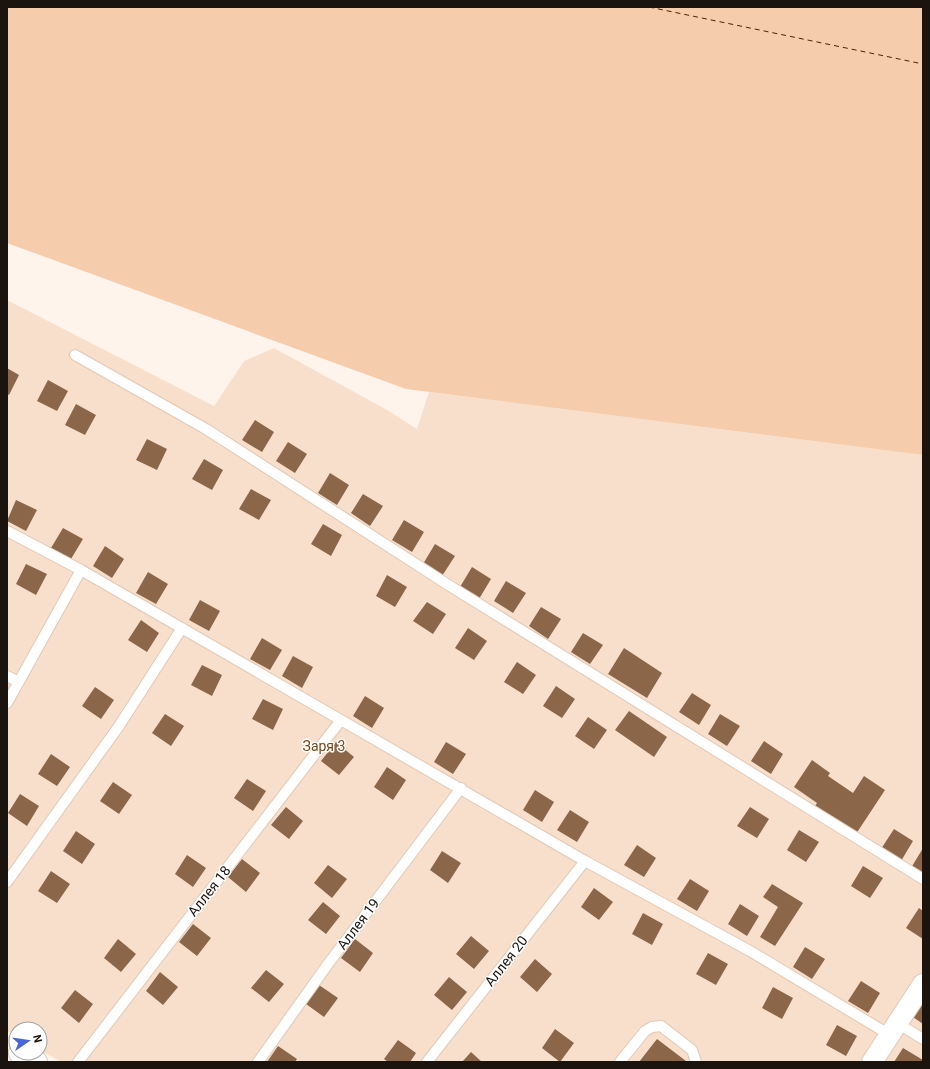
<svg xmlns="http://www.w3.org/2000/svg" width="930" height="1069" viewBox="0 0 930 1069" font-family="Roboto,sans-serif">
	<style>
		.green { fill: #f8dfcb }
		.water { fill: #f5ccac }
		.lines { fill: none; stroke-linecap: round; stroke-linejoin: round }
		.ferry { stroke: #4a2500; stroke-width: 1; stroke-dasharray: 5 4; stroke-linecap: butt }
		.building { fill: #8b6649 }
		.lane-casing { stroke: #e1c9b6; stroke-width: 12 }
		.street-casing { stroke: #e1c9b6; stroke-width: 22 }
		.secondary-casing { stroke: #e1c9b6; stroke-width: 24 }
		.lane { stroke: #fff; stroke-width: 10 }
		.street { stroke: #fff; stroke-width: 20 }
		.secondary { stroke: #fff; stroke-width: 22 }
		.labels { text-anchor: middle; stroke-width: 3; stroke-linejoin: round; paint-order: stroke }
		.park-label { font-size: 14px; fill: #7a4715; stroke: #fff }
		.street-label { font-size: 14px; fill: #1b130d; stroke: #fff }
	</style>
	<rect width="100%" height="100%" fill="#fef4ec"/>
	<path class="green" d="M 7,300 L 214,406 L 244,361 L 274,348 L 389,411 L 417,429 L 429,392 L 923,455 L 923,1062 L 61,1062 L 40,1050 L 40,1029 L 16,1029 L 16,1036 L 7,1031 Z"/>
	<path class="water" d="M 7,7 L 923,7 L 923,455 L 406,389 L 7,243 Z"/>
	<g class="lines">
		<path class="ferry" d="M 649,7 L 923,64"/>
	</g>
	<path class="building" d="M 7,368 L 19,375 L 9,395 L 7,394 Z
		M 48,380 L 68,391 L 57,411 L 37,401 Z
		M 76,404 L 96,415 L 85,435 L 65,425 Z
		M 255,420 L 274,432 L 262,452 L 242,440 Z
		M 147,439 L 167,449 L 157,470 L 136,460 Z
		M 288,442 L 307,454 L 295,473 L 276,461 Z
		M 204,459 L 223,470 L 212,490 L 192,479 Z
		M 330,473 L 349,485 L 337,505 L 318,493 Z
		M 251,489 L 271,500 L 259,520 L 239,509 Z
		M 363,494 L 383,506 L 370,526 L 351,513 Z
		M 16,500 L 37,510 L 26,531 L 7,521 Z
		M 404,520 L 424,532 L 412,552 L 392,540 Z
		M 323,524 L 342,535 L 331,556 L 311,544 Z
		M 63,528 L 83,539 L 71,559 L 51,548 Z
		M 435,544 L 455,556 L 442,576 L 423,564 Z
		M 105,546 L 124,559 L 112,578 L 93,566 Z
		M 26,564 L 47,574 L 36,595 L 16,584 Z
		M 472,567 L 491,579 L 479,599 L 460,587 Z
		M 148,572 L 168,584 L 156,604 L 136,593 Z
		M 387,575 L 407,587 L 395,607 L 376,596 Z
		M 506,581 L 526,593 L 513,613 L 494,601 Z
		M 200,600 L 220,611 L 209,631 L 189,620 Z
		M 427,602 L 446,614 L 433,634 L 413,621 Z
		M 541,607 L 561,619 L 548,639 L 529,626 Z
		M 141,620 L 159,633 L 147,652 L 128,640 Z
		M 468,628 L 487,641 L 474,660 L 455,648 Z
		M 583,633 L 603,645 L 590,664 L 571,652 Z
		M 262,638 L 282,650 L 270,670 L 250,659 Z
		M 624,648 L 662,673 L 647,698 L 608,674 Z
		M 293,656 L 313,667 L 302,688 L 282,676 Z
		M 517,662 L 536,675 L 523,694 L 504,682 Z
		M 202,665 L 222,675 L 212,696 L 191,685 Z
		M 556,686 L 575,699 L 562,718 L 543,706 Z
		M 95,687 L 114,700 L 101,719 L 82,706 Z
		M 692,693 L 711,705 L 699,725 L 679,712 Z
		M 365,696 L 384,708 L 372,728 L 353,716 Z
		M 263,699 L 283,709 L 273,730 L 252,719 Z
		M 629,711 L 667,737 L 654,757 L 615,730 Z
		M 165,714 L 184,726 L 171,746 L 152,733 Z
		M 720,714 L 740,726 L 727,746 L 708,734 Z
		M 588,717 L 607,730 L 594,749 L 575,736 Z
		M 764,741 L 783,754 L 771,774 L 751,761 Z
		M 336,742 L 354,757 L 339,775 L 321,761 Z
		M 446,742 L 466,754 L 453,774 L 434,762 Z
		M 51,754 L 70,767 L 57,786 L 38,774 Z
		M 812,760 L 830,773 L 828,776 L 853,793 L 864,776 L 885,790 L 854,837 L 812,810 L 817,803 L 794,787 Z
		M 387,767 L 406,780 L 393,800 L 374,787 Z
		M 247,779 L 266,791 L 253,811 L 234,798 Z
		M 113,782 L 132,795 L 119,814 L 100,801 Z
		M 535,790 L 554,802 L 542,822 L 523,810 Z
		M 20,794 L 39,806 L 27,826 L 8,813 Z
		M 286,807 L 303,821 L 289,839 L 271,825 Z
		M 750,807 L 769,819 L 757,838 L 737,826 Z
		M 570,810 L 589,822 L 577,842 L 557,830 Z
		M 894,829 L 913,841 L 901,861 L 881,849 Z
		M 799,830 L 819,842 L 806,862 L 787,850 Z
		M 76,831 L 95,844 L 82,864 L 63,851 Z
		M 637,845 L 656,858 L 644,877 L 624,865 Z
		M 923,848 L 923,875 L 911,868 Z
		M 442,851 L 461,863 L 448,883 L 430,870 Z
		M 187,855 L 206,868 L 193,887 L 175,874 Z
		M 242,859 L 260,873 L 246,892 L 228,877 Z
		M 328,865 L 347,879 L 332,898 L 314,883 Z
		M 863,866 L 883,878 L 870,898 L 851,886 Z
		M 51,871 L 70,884 L 57,903 L 38,891 Z
		M 690,879 L 709,891 L 697,911 L 677,899 Z
		M 772,884 L 803,903 L 775,946 L 760,937 L 778,907 L 763,897 Z
		M 594,888 L 613,902 L 599,920 L 581,907 Z
		M 323,902 L 340,916 L 326,934 L 308,920 Z
		M 740,904 L 759,916 L 747,936 L 728,924 Z
		M 919,908 L 923,911 L 923,939 L 906,928 Z
		M 643,913 L 663,924 L 652,945 L 632,934 Z
		M 193,924 L 211,938 L 197,956 L 179,942 Z
		M 471,936 L 489,951 L 474,969 L 456,954 Z
		M 118,939 L 136,954 L 121,972 L 104,958 Z
		M 355,939 L 373,953 L 360,972 L 341,958 Z
		M 805,947 L 825,959 L 812,979 L 793,967 Z
		M 708,953 L 728,964 L 716,985 L 696,974 Z
		M 535,959 L 552,974 L 537,992 L 520,977 Z
		M 266,970 L 284,984 L 269,1002 L 251,988 Z
		M 160,972 L 178,987 L 163,1005 L 146,991 Z
		M 449,977 L 467,992 L 452,1010 L 434,995 Z
		M 861,981 L 880,993 L 868,1013 L 848,1001 Z
		M 319,985 L 338,998 L 324,1017 L 306,1004 Z
		M 773,987 L 793,998 L 782,1019 L 762,1008 Z
		M 75,990 L 93,1004 L 79,1023 L 61,1008 Z
		M 923,1001 L 923,1024 L 913,1017 Z
		M 837,1025 L 857,1036 L 846,1056 L 826,1045 Z
		M 555,1029 L 574,1043 L 560,1062 L 542,1048 Z
		M 657,1039 L 686,1061 L 685,1062 L 639,1062 Z
		M 398,1040 L 416,1053 L 410,1062 L 388,1062 L 384,1059 Z
		M 278,1046 L 297,1059 L 295,1062 L 267,1062 Z
		M 903,1048 L 923,1060 L 922,1062 L 894,1062 Z
		M 471,1052 L 482,1062 L 462,1062 Z"/>
	<g class="lines">
		<defs>
			<path id="lane" d="M 75,355 L 206,429 L 450,586 L 923,879
				M 7,531 L 81,570 L 585,861 L 750,951 L 890,1035
				M 7,676 L 19,682
				M 7,703 L 81,570
				M 7,882 L 119,726 L 182,628
				M 897,1023 L 923,1039
				M 78,1062 L 341,720
				M 258,1062 L 328,964 L 461,788
				M 427,1062 L 585,861
				M 620,1062 L 645,1031 L 652,1027 L 661,1026 L 692,1050 L 696,1062"/>
			<path id="street" d="M 872,1062 L 923,984"/>
			<path id="secondary" d="M 20,1053 L 36,1062"/>
		</defs>
		<use href="#lane" class="lane-casing"/>
		<use href="#street" class="street-casing"/>
		<use href="#secondary" class="secondary-casing"/>
		<use href="#lane" class="lane"/>
		<use href="#street" class="street"/>
		<use href="#secondary" class="secondary"/>
	</g>
	<g class="labels">
		<g class="park-label">
			<text x="324" y="751">Заря 3</text>
		</g>
		<g class="street-label">
			<text transform="translate(209 891) rotate(-52)" y="5">Аллея 18</text>
			<text transform="translate(358 924) rotate(-53)" y="5">Аллея 19</text>
			<text transform="translate(506 961) rotate(-52)" y="5">Аллея 20</text>
		</g>
	</g>
	<rect width="930" height="1069" fill="none" stroke="#1b130d" stroke-width="16"/>
	<g transform="translate(28 1041) rotate(77)"><circle r="19" fill="#ffffff" stroke="#a4a19e"/>
	<path d="M0-3L7 15L0 10L-7 15Z" fill="#4a65d9"/>
	<text y="-6" font-size="11" font-weight="bold" text-anchor="middle" fill="#1b130d">N</text>
	</g>
</svg>
